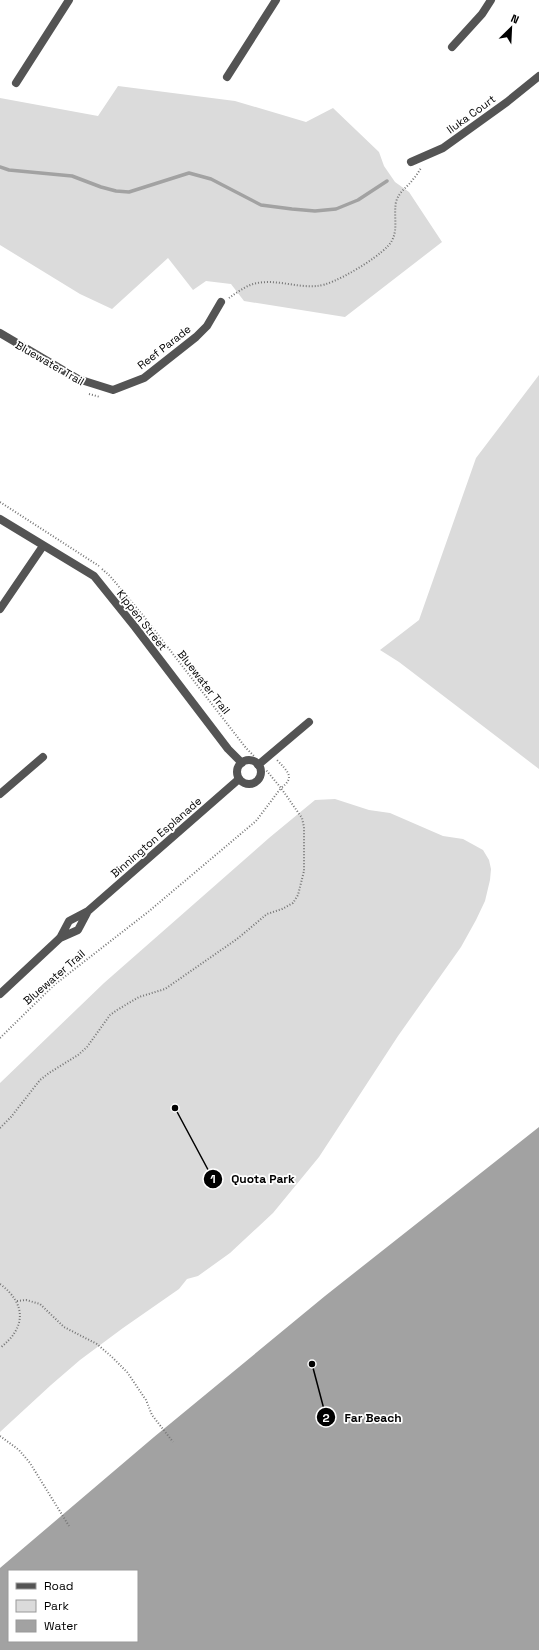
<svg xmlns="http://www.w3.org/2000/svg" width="539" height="1650" viewBox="0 0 539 1650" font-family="'Space Grotesk',sans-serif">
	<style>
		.green { fill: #dbdbdb }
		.water { fill: #a2a2a2; fill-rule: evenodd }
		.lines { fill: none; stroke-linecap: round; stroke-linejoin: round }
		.stream { stroke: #a2a2a2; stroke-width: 3.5 }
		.path { stroke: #767676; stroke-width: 2; stroke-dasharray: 1 2; stroke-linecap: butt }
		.minor { stroke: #545454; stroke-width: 8 }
		.tertiary { stroke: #545454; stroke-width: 8 }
		.labels { text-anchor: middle; stroke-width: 3.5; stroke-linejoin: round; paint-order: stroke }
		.street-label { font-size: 11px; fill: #000; stroke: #fff }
		.leader { fill: none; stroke: #000; stroke-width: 1.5 }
		.callout-dot { fill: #000; stroke: #fff; stroke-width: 1.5 }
		.mark-label { font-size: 12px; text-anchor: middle; font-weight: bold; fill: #fff }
		.callout-label { font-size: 12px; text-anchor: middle; font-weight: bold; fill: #000; stroke: #fff; stroke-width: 3.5; stroke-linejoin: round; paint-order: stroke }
	</style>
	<rect width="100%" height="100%" fill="#fff"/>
	<path class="green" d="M 118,86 L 235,101 L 306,122 L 333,108 L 379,152 L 384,166 L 395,182 L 409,192 L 442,242 L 345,317 L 244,301 L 231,284 L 206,281 L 193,290 L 168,258 L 112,309 L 80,294 L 0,245 L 0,98 L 98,116 Z
		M 539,375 L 539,769 L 399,662 L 380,650 L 419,620 L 476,458 Z
		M 335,799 L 369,810 L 390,813 L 443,836 L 463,839 L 483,850 L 489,860 L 491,869 L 490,880 L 485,901 L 476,920 L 461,947 L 398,1036 L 319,1157 L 273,1213 L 230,1253 L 198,1276 L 187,1279 L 179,1289 L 123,1328 L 80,1360 L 51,1385 L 0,1432 L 0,1083 L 104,983 L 269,838 L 315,800 Z"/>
	<path class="water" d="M 539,1127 L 539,1650 L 0,1650 L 0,1568 L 154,1437 L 325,1296 ZM 9,1571 L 137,1571 L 137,1641 L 9,1641 Z"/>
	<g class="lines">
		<path class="stream" d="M 0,167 L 9,170 L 72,176 L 101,187 L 116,191 L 129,192 L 189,173 L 211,179 L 261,205 L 292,209 L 315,211 L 336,209 L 358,200 L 387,181"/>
		<path class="path" d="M 229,298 C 236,293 244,287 253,284 C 274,278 296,288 317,286 C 334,285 376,259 388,246 C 400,233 393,218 396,202 C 399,191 408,187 414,178 C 417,175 419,171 421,168
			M 89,394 L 100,397
			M 0,502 L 99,566
			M 102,569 L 110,576 L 145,618 L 246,748 L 254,756
			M 0,1038 L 54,985 L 148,912 L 256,821 L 281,788 L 266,770
			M 0,1128 L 11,1117 L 40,1080 L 49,1073 L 78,1055 L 87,1047 L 110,1015 L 117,1010 L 139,997 L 165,989 L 237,939 L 267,914 L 282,909 L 293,903 L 298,895 L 304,871 L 304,827 L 302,818 L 281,788 C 296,777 287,771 277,760
			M 0,1284 C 27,1304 26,1328 0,1348
			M 17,1301 L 26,1300 L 40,1304 L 64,1327 L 97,1344 L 112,1357 L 127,1372 L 146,1400 L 152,1415 L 173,1442
			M 0,1436 L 19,1450 L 30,1463 L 69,1526"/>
		<path class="minor" d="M 452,47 L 482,14 L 491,0
			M 227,77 L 276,0
			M 16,83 L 69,0
			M 411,162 L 443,148 L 507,102 L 539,76
			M 0,333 L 78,379 L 113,390 L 144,378 L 196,337 L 207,326 L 221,302
			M 0,609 L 43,546
			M 258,765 L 309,722
			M 0,794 L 43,757"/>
		<path class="tertiary" d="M 0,519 L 94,576 L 135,627 L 228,749 L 242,763
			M237 772a12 12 0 1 1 24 0a12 12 0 1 1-24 0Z
			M 60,938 L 78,930 L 87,913
			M 0,994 L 60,938 L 69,921 L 88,911 L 239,779"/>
	</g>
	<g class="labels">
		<g class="street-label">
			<text transform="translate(471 114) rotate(-36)" y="4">Iluka Court</text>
			<text transform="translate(164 347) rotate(-38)" y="4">Reef Parade</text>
			<text transform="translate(50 363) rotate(30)" y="4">Bluewater Trail</text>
			<text transform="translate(142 620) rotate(52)" y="4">Kippen Street</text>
			<text transform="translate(204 682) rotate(52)" y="4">Bluewater Trail</text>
			<text transform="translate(156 837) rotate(-41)" y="4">Binnington Esplanade</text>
			<text transform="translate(54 977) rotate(-41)" y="4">Bluewater Trail</text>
		</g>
	</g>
	<path class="leader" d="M175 1108L213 1179M312 1364L326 1417"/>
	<g class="callout-dot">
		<circle cx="175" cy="1108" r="4"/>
		<circle cx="312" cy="1364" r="4"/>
		<circle cx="213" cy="1179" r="10"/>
		<circle cx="326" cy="1417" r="10"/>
	</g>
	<g class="mark-label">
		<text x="213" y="1183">1</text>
		<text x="326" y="1422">2</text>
	</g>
	<g class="callout-label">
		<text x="263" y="1183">Quota Park</text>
		<text x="373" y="1422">Far Beach</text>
	</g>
	<rect x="8" y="1570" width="130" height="72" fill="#ffffff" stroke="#999999"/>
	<rect x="16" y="1583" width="20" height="6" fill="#545454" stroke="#999999"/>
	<text x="44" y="1590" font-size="12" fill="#000000">Road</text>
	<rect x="16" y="1600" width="20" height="12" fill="#dbdbdb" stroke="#999999"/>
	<text x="44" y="1610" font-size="12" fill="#000000">Park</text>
	<rect x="16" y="1620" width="20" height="12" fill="#a2a2a2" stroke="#999999"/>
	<text x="44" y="1630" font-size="12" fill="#000000">Water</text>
	<g transform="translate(511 28) rotate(24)" stroke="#ffffff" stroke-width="3" paint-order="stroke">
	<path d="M0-3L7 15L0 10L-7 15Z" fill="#000000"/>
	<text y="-6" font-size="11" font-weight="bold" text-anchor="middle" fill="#000000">N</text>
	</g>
</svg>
